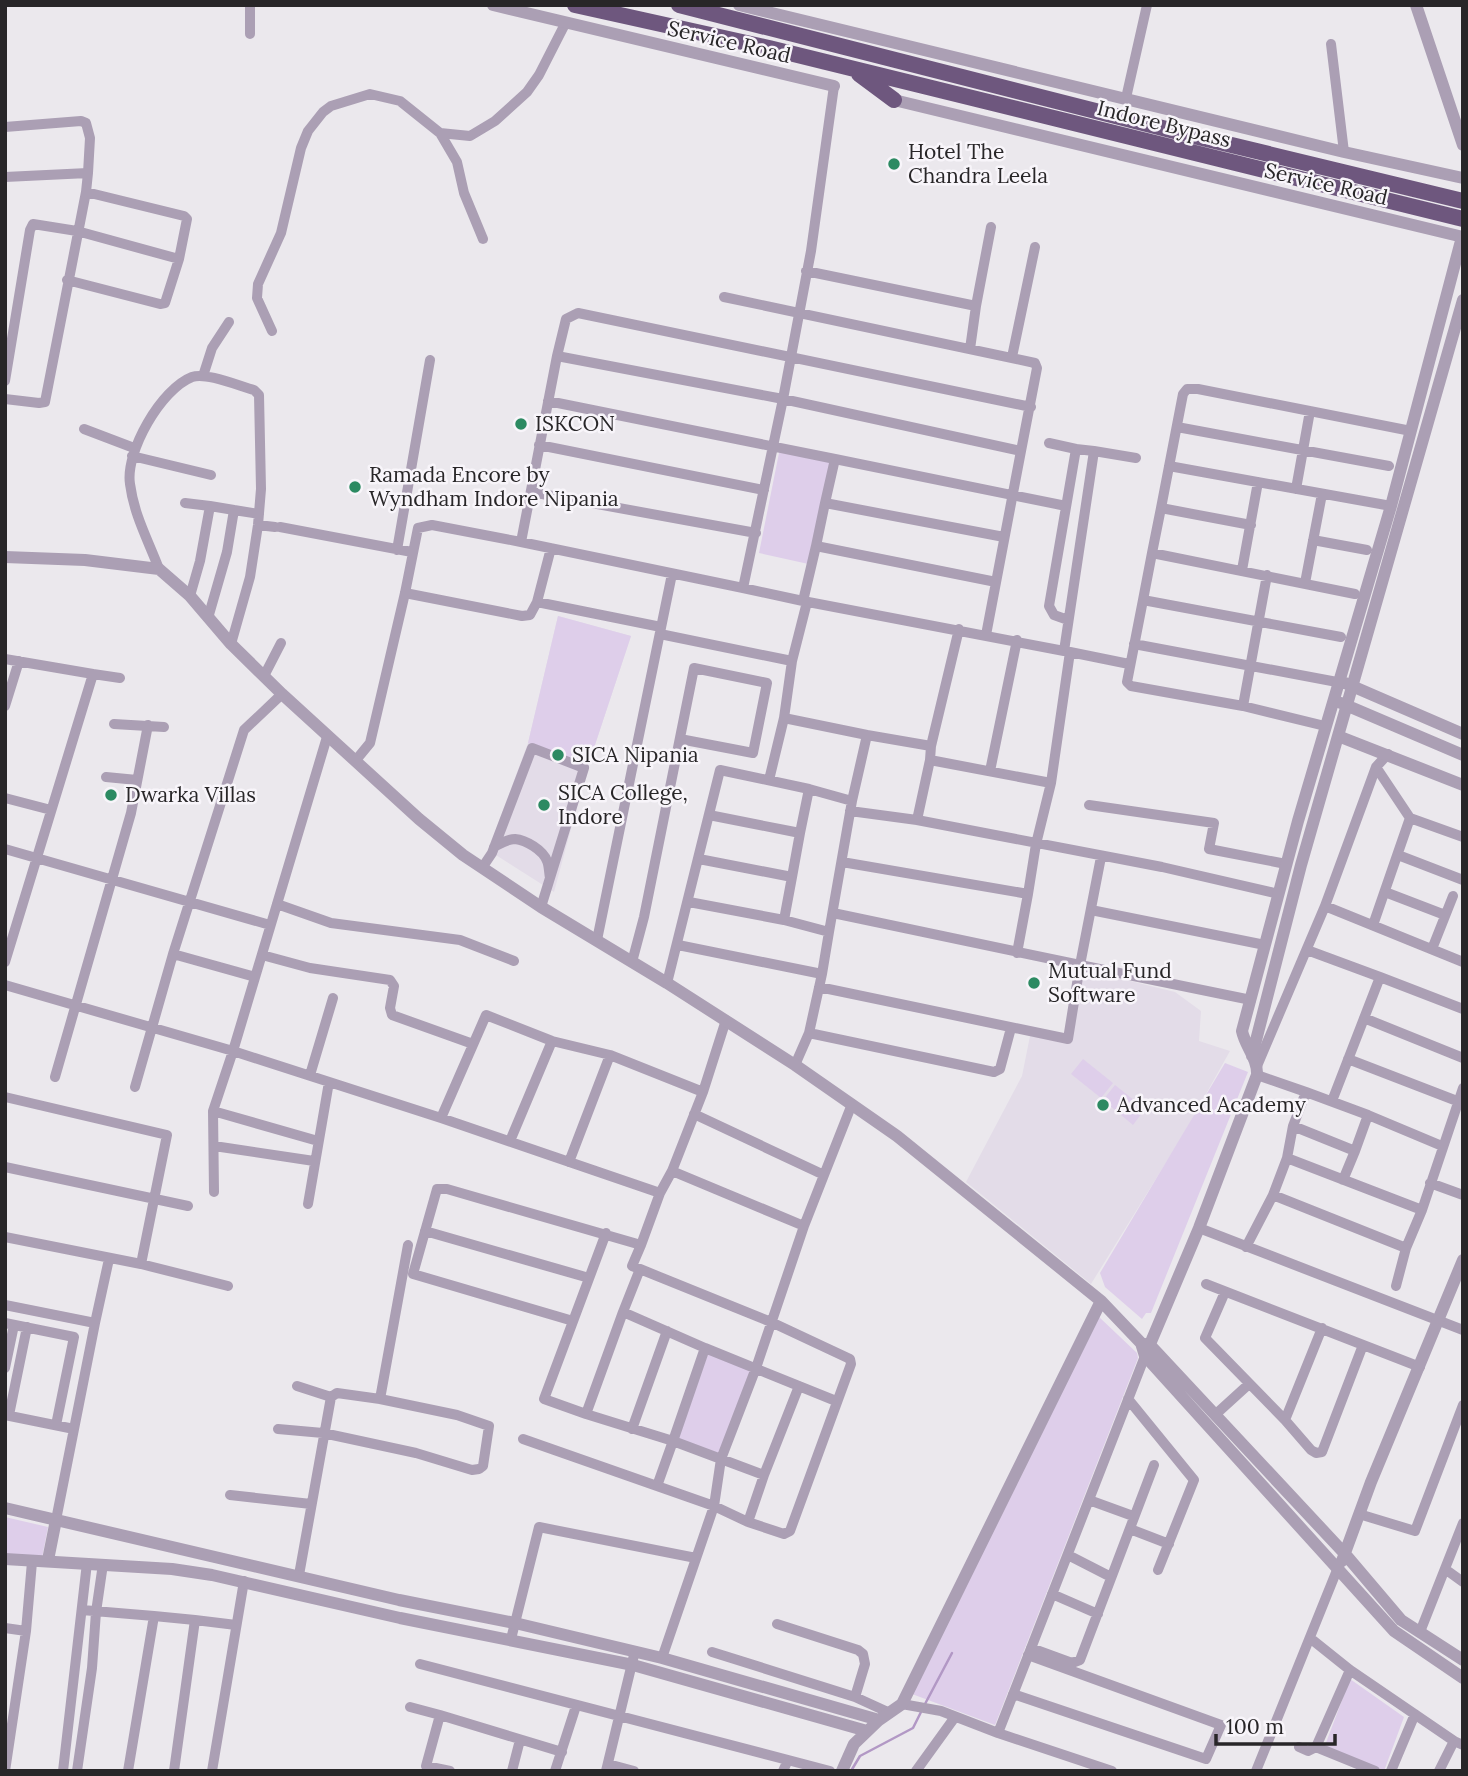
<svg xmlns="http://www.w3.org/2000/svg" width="1468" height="1776" viewBox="0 0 1468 1776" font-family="Lora,serif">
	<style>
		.built { fill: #e3dce8 }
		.green { fill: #deceea }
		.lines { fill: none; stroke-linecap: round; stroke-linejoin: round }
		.stream { stroke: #b298c5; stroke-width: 2.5 }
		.minor { stroke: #ab9fb4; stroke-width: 10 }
		.tertiary { stroke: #ab9fb4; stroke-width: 12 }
		.trunk { stroke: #6e577e; stroke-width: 16 }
		.poi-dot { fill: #2c8a62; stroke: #f8f5fa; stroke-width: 2.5 }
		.labels { text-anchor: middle; stroke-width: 5; stroke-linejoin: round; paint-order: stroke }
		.street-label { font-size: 21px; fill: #282628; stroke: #f8f5fa }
		.poi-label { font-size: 21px; fill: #282628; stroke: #f8f5fa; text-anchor: start }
	</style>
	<rect width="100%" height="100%" fill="#ebe8ed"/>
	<path class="built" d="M 558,616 L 631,636 L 588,766 L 554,892 L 488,850 L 528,743 Z
		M 1081,969 L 1175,992 L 1201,1011 L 1199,1041 L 1230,1051 L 1183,1135 L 1091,1284 L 966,1182 L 1022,1076 L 1030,1036 L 1067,1042 Z"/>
	<path class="green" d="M 780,448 L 836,458 L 813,565 L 759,553 Z
		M 558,616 L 631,636 L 588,766 L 528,743 Z
		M 1083,1059 L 1113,1083 L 1101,1098 L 1071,1074 Z
		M 1225,1063 L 1248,1072 L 1151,1313 L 1146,1313 L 1142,1319 L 1105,1287 L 1100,1273 Z
		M 1115,1085 L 1145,1109 L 1133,1125 L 1103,1100 Z
		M 1098,1316 L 1137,1353 L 1138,1358 L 995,1725 L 912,1694 Z
		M 709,1351 L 758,1370 L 725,1456 L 678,1439 Z
		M 5,1517 L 48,1527 L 42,1558 L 5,1554 Z
		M 1350,1679 L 1404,1717 L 1384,1771 L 1324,1748 Z"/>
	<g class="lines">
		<path class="stream" d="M 925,1704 L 952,1653
			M 851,1771 L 860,1756 L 913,1728 L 922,1710"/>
		<path class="minor" d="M 250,34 L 250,5
			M 1331,44 L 1344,152
			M 1126,98 L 1147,5
			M 5,127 L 81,121 L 86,123 L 90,138 L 88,173
			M 440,133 L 457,162 L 464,193 L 483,239
			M 5,177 L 88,173 L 86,192 L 184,216 L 187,219 L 179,259 L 165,303 L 160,304 L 67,280
			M 806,271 L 976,306 L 970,349
			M 724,297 L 1035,363 L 1037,368 L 1021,451
			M 976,306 L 991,227
			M 272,331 L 257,298 L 258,284 L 281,233 L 301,148 L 308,131 L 323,112 L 331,106 L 370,94 L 400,101 L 440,133 L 470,136 L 495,121 L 527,92 L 539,75 L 565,24
			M 557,356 L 566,319 L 578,313 L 1031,407
			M 1012,357 L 1035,247
			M 203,376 L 212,348 L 229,322
			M 5,381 L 30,230 L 33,224 L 77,231 L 179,259
			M 5,399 L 39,403 L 45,402 L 86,192
			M 548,401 L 835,459 L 825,503 L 1004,537
			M 1177,427 L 1389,466
			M 84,429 L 134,448
			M 1049,443 L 1076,449
			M 539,445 L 764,490
			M 1094,451 L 1136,458
			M 132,456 L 211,475
			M 835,459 L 1066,506
			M 1169,466 L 1391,506
			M 1296,489 L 1310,411
			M 531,492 L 756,533
			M 185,503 L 210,506
			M 1161,508 L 1183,394 L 1187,389 L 1198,389 L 1411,431
			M 234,510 L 259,514
			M 258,525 L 275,527
			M 280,527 L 412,552
			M 1313,540 L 1367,550
			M 521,542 L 743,588 L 783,399 L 1021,451 L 986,635
			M 816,546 L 825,503
			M 397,550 L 430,360
			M 1152,553 L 1161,508 L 1251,525
			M 159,569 C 148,540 134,515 130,484 C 125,452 161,389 192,377 C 206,372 239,386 254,390 L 259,395 L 261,489 L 258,525 L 250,577 L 231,644
			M 1242,570 L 1258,482
			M 1305,583 L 1322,494
			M 743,588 L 803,601 L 816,546 L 996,582
			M 405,593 L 522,616 L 530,615 L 537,602 L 551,548
			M 190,596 L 200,561 L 210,506 L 234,510 L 227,552 L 208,618
			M 1143,600 L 1152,553 L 1355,594
			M 803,601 L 1064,651 L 1094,451 L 1076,449 L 1049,606 L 1054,615 L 1068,620
			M 537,602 L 661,627
			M 660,634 L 792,661 L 784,718 L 769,780
			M 1134,644 L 1337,682
			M 5,659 L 93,674 L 5,962
			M 792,661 L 807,602
			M 93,674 L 120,678
			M 264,676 L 281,643
			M 5,706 L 19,661
			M 1243,706 L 1267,575
			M 784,718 L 867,735
			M 114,724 L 164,727
			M 1325,726 L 1243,706 L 1131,686 L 1127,682 L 1143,600 L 1341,637
			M 931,746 L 959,629
			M 356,760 L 370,743 L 405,593 L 418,528 L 432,525 L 521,542 L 557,356 L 783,399 L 811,251 L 834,86
			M 1376,767 L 1410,818 L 1463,837
			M 990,771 L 1017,640
			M 106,777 L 137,780
			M 5,798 L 51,810
			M 852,801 L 867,735 L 931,746 L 930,760 L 1051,783 L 1070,652 L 1129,664
			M 1089,805 L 1214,823 L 1209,849 L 1286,864
			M 850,811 L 917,820 L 1162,867 L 1279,894
			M 917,820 L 930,760
			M 494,847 C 500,844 507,839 515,839 C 526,840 543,850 547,861 C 549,865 549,873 550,878
			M 5,849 L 270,925
			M 1398,855 L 1463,880
			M 699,859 L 792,877 L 800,833
			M 842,862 L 1028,894 L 1017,953
			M 482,868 L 492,853 L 532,748 L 584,768 L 541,907
			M 1385,892 L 1445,915
			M 1028,894 L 1036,844 L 1051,783
			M 689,902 L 784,920 L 792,877
			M 277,904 L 331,923 L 460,940 L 514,961
			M 1325,906 L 1463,962
			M 1091,910 L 1265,945
			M 833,913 L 1080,965 L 1101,857
			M 784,920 L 829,932 L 852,801 L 809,789
			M 1373,925 L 1410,818
			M 597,940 L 672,574
			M 678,945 L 822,974 L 829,932
			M 1432,949 L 1453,896
			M 1307,950 L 1380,977 L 1332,1101
			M 173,954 L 255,977
			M 262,955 L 310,968 L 390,980 L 394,986 L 390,1008 L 392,1015 L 473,1044
			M 632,962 L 644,917 L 694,668 L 767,683 L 753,753 L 680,739
			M 822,974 L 809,1033 L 994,1072 L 1000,1069 L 1011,1028
			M 1380,977 L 1463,1009
			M 667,983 L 720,770 L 809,789 L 800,833 L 709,815
			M 5,985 L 233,1051 L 441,1118 L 660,1193 L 641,1245 L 447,1189 L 437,1189 L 413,1274 L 573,1321
			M 819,987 L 1068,1039 L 1080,965 L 1251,1000
			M 1364,1018 L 1463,1058
			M 726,1020 L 703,1092 L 672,1171 L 804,1226 L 756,1368 L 721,1459 L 764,1475
			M 1348,1059 L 1457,1101
			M 795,1065 L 809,1033
			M 1257,1066 L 1325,906 L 1376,767 L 1388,754
			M 310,1075 L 333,998
			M 55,1077 L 131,813 L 148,725
			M 135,1087 L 173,954 L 244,730 L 282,694
			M 5,1097 L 167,1135 L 141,1264 L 5,1237
			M 213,1111 L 318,1141
			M 694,1114 L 824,1175 L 804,1226
			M 1368,1115 L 1442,1146
			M 441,1118 L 486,1015 L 552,1041 L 610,1055 L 703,1092
			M 1293,1126 L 1355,1151 L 1368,1115 L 1306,1092
			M 510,1141 L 552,1041
			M 214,1146 L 314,1161
			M 1287,1158 L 1422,1210
			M 569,1162 L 610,1055
			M 5,1167 L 188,1206
			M 824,1175 L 852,1104
			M 1343,1180 L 1355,1151
			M 1430,1183 L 1463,1195
			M 214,1192 L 213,1111 L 233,1051 L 327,737
			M 660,1193 L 672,1171
			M 1273,1195 L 1406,1248 L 1396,1286
			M 308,1204 L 329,1082
			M 1199,1228 L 1463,1330
			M 425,1231 L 589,1278
			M 606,1233 L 544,1399 L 586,1414 L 623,1312 L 705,1348 L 836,1401
			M 1246,1247 L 1273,1195 L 1287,1158 L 1293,1126 L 1306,1092 L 1257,1075
			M 1406,1248 L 1422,1210 L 1463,1088
			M 141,1264 L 228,1286
			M 640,1269 L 632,1266 L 641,1245
			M 1206,1284 L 1420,1367
			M 1225,1292 L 1205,1338 L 1285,1420 L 1322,1328
			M 5,1305 L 95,1323 L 109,1259
			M 623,1312 L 640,1269 L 771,1322 L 850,1359 L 851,1364 L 790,1531 L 784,1534 L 748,1522
			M 5,1323 L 74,1337 L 56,1425
			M 5,1368 L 14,1325
			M 297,1386 L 331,1397 L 337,1393 L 380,1399 L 408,1245
			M 1128,1399 L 1194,1480 L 1158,1570
			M 586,1414 L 673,1441 L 657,1486
			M 1216,1414 L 1249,1384
			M 5,1415 L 74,1429
			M 9,1415 L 27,1327
			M 1285,1420 L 1311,1450 L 1316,1453 L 1322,1452 L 1363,1345
			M 278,1429 L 323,1433 L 416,1453 L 472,1470 L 479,1469 L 483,1466 L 489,1426 L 457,1415 L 380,1399
			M 632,1429 L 667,1331
			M 523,1439 L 714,1506 L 748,1522 L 764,1475 L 799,1386
			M 230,1495 L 311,1504
			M 1089,1500 L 1133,1516
			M 1359,1514 L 1415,1531 L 1463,1405
			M 56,1520 L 95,1323
			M 1130,1529 L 1169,1544
			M 1068,1555 L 1111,1577
			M 1445,1569 L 1463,1582
			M 299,1575 L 331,1397
			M 1052,1594 L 1098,1614
			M 82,1610 L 154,1616 L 128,1771
			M 154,1616 L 195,1620 L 174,1771
			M 195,1620 L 236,1625
			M 777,1624 L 858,1650 L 863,1654 L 865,1664 L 855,1697
			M 5,1628 L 26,1631
			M 1420,1632 L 1463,1523
			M 1310,1638 L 1350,1670 L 1454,1741
			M 511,1639 L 539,1527 L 696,1558
			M 1031,1648 L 1072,1663 L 1080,1660 L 1154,1465
			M 712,1652 L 855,1697 L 890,1713
			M 662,1658 L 714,1506 L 721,1459 L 673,1441 L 705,1348
			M 420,1664 L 830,1771
			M 1013,1694 L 1206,1759 L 1221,1725 L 1028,1655
			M 902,1704 L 941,1711 L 998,1733 L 1112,1771
			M 410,1707 L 440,1715 L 426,1766 L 450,1771
			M 440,1715 L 562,1752
			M 998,1733 L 1145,1356
			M 1299,1747 L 1308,1751 L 1316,1747 L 1375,1771
			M 1316,1747 L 1350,1670
			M 608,1764 L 634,1771
			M 5,1771 L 26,1631 L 32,1562
			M 63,1771 L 87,1563
			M 77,1771 L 92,1668 L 96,1612 L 103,1564
			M 212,1771 L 244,1581
			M 512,1771 L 520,1740
			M 555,1771 L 576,1706
			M 606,1771 L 635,1651
			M 783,1771 L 788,1760
			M 916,1771 L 955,1717
			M 1256,1771 L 1337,1570
			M 1391,1771 L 1415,1714
			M 1439,1771 L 1454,1741 L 1463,1745"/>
		<path class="tertiary" d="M 493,5 L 834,86
			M 739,5 L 1344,152 L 1463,178
			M 1416,5 L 1463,145
			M 894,100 L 1463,237
			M 5,557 L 85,560 L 159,569 L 190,596 L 231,644 L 282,694 L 419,819 L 463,855 L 541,907 L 667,983 L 795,1065 L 897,1136 L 1101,1301 L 1141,1343 L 1145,1356 L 1394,1631 L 1463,1678
			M 1345,683 L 1463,734
			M 1341,703 L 1463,755
			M 1338,736 L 1463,785
			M 1252,1056 L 1301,865 L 1463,300
			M 1145,1344 L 1151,1346 L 1345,1554 L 1401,1620 L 1463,1660
			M 1145,1356 L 1199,1228 L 1257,1075 C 1258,1059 1245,1046 1242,1031 L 1298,821 L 1391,506 L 1462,237
			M 5,1508 L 399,1600 L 515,1623 L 662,1658 L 879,1720
			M 5,1559 L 172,1569 L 212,1575 L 400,1618 L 633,1665 L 867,1731
			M 48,1560 L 56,1520
			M 1342,1561 L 1371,1482 L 1463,1260
			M 842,1771 L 854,1744 L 879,1720 L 902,1704 L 1101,1301"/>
		<path class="trunk" d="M 575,5 L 769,48 L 1463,219
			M 679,5 L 1194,136 L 1463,201
			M 859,74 L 894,100"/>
	</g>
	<g class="poi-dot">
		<circle cx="894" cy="164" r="7"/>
		<circle cx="521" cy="424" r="7"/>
		<circle cx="355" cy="487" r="7"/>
		<circle cx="558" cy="755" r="7"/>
		<circle cx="111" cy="795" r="7"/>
		<circle cx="544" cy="805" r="7"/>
		<circle cx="1034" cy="983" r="7"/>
		<circle cx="1103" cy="1105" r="7"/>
	</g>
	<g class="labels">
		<g class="street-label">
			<text transform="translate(729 42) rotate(13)" y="7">Service Road</text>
			<text transform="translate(1164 124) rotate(14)" y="7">Indore Bypass</text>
			<text transform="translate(1326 184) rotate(13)" y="7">Service Road</text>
		</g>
		<g class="poi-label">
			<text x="908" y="159">Hotel The<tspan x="908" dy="24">Chandra Leela</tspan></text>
			<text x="535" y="431">ISKCON</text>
			<text x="369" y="482">Ramada Encore by<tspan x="369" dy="24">Wyndham Indore Nipania</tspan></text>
			<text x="572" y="762">SICA Nipania</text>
			<text x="558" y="800">SICA College,<tspan x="558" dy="24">Indore</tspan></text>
			<text x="125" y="802">Dwarka Villas</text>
			<text x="1048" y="978">Mutual Fund<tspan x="1048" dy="24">Software</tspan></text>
			<text x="1117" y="1112">Advanced Academy</text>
		</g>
	</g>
	<rect width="1468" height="1776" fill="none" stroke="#282628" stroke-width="14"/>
	<path d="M1216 1734v10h119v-10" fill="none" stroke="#282628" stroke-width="3.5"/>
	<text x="1226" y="1734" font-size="21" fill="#282628" stroke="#f8f5fa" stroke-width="5" paint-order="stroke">100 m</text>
</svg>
